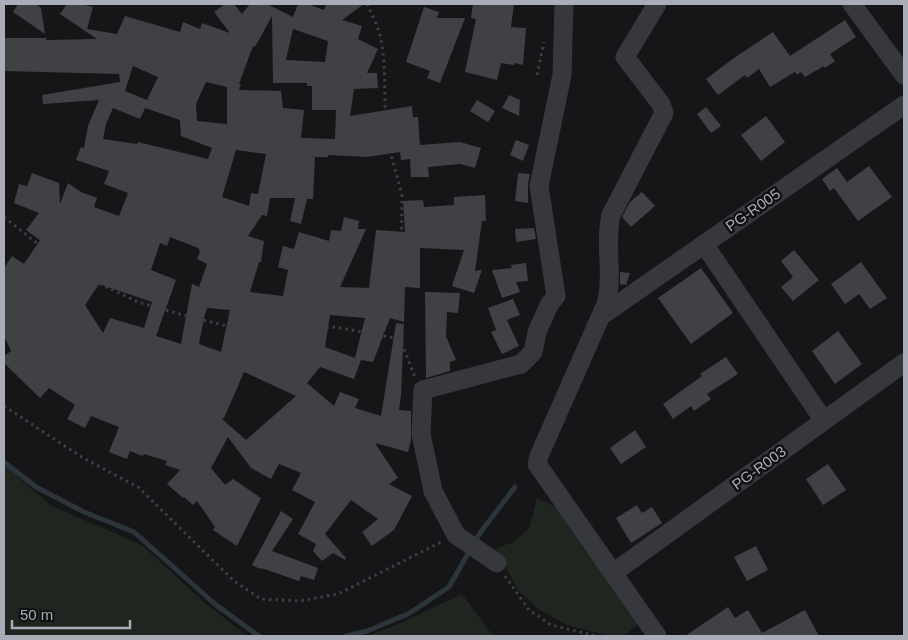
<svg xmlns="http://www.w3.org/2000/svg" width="908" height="640" viewBox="0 0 908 640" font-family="Arial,sans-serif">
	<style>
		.green { fill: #1e261f }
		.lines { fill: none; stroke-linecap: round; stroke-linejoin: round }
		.stream { stroke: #2c353c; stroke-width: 5 }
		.building { fill: #404145; fill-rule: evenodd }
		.path { stroke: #3d3f44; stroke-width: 3; stroke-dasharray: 2.5 4; stroke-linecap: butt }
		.minor { stroke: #37383d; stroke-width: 19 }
		.labels { text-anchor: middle; stroke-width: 5; stroke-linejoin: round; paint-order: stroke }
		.street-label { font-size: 15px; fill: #a8adb8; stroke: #111113 }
	</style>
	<rect width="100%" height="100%" fill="#161618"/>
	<path class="green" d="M 4,462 L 21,480 L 52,506 L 142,545 L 204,602 L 247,636 L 4,636 Z
		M 537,498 L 574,515 L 641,621 L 624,636 L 610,636 L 567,625 L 537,608 L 518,590 L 496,548 L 514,542 L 530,527 Z
		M 462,594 L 493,636 L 366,636 L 396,625 Z"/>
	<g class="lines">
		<path class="stream" d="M 4,462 L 36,487 L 84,512 L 134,532 L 216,605 L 259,636
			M 474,543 L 480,533 L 515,487
			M 346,636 L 367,631 L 408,614 L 449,587 L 470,550"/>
	</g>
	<path class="building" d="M 18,4 L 36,4 L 41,8 L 45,34 L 13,12 Z
		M 67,4 L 81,4 L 93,7 L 87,29 L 117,34 L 125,16 L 180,32 L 183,22 L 200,29 L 202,23 L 230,33 L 214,12 L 225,4 L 234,4 L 242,14 L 250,4 L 267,4 L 293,17 L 298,4 L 308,4 L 324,10 L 326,4 L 364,4 L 342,20 L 362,26 L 358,39 L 378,49 L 367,73 L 377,73 L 378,88 L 354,89 L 350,116 L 412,106 L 413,117 L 418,117 L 420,145 L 460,142 L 481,148 L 475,168 L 460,164 L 428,167 L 429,177 L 411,177 L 410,159 L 401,160 L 400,152 L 367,157 L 328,155 L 328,157 L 315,157 L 313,199 L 307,199 L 301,224 L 290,221 L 295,198 L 270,198 L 267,216 L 262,215 L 248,236 L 264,241 L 261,262 L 259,262 L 250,292 L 283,296 L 288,270 L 278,267 L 283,246 L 294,249 L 299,232 L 329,241 L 331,230 L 341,231 L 344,217 L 359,221 L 358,229 L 366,229 L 340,287 L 369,288 L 376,230 L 405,232 L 403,201 L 423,200 L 424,207 L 454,205 L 454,197 L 485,195 L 486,221 L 482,221 L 475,271 L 482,270 L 474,293 L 452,286 L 464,250 L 420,248 L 420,288 L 405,287 L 404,322 L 390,318 L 373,362 L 361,360 L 354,379 L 320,367 L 307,383 L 334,406 L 340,392 L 359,399 L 355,408 L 381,416 L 396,323 L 404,324 L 401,395 L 399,410 L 411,411 L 411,440 L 408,452 L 375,443 L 398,478 L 389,484 L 412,496 L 394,530 L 372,546 L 362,532 L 378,519 L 351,500 L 325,534 L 346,558 L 345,560 L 333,553 L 322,561 L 313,551 L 316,544 L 298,534 L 315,502 L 292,490 L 301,473 L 279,464 L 271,479 L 251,468 L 228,437 L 211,468 L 225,485 L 233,479 L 261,498 L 237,546 L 213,530 L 215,527 L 197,501 L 193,505 L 184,497 L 183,498 L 167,484 L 180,470 L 165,465 L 167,461 L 144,454 L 143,456 L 130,451 L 127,459 L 109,452 L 119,427 L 91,416 L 85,428 L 67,419 L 75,405 L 49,388 L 40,398 L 4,363 L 4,356 L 11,351 L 4,336 L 4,268 L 12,256 L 24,264 L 40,240 L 26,230 L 39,213 L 14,203 L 19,184 L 27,186 L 32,173 L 59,183 L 60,204 L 68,183 L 81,192 L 97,198 L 94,207 L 119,216 L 128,193 L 104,184 L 109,171 L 76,160 L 81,147 L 84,148 L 88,126 L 99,100 L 43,104 L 42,95 L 120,82 L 119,74 L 4,71 L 4,38 L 46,38 L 46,40 L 97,39 L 60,14 ZM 272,16 L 273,83 L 307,83 L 307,86 L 312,86 L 312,110 L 336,110 L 335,139 L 301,138 L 304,110 L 283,108 L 281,91 L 239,90 L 241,84 L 239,84 L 253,46 L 255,47 ZM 293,29 L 328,41 L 325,62 L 286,60 ZM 133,66 L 158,77 L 147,100 L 125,91 ZM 206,82 L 227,87 L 227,124 L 197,121 L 196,104 ZM 113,108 L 140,119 L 145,108 L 180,120 L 181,136 L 212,148 L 208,159 L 138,142 L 137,144 L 103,139 L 106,124 ZM 236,150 L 266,154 L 258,194 L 251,193 L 249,206 L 222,197 ZM 170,237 L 198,248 L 200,251 L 197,259 L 207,264 L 199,287 L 192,284 L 181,344 L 156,336 L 176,280 L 151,270 L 160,243 L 167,246 ZM 99,284 L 152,302 L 144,328 L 110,318 L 103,333 L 85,305 ZM 207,308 L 230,310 L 221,352 L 199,344 L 204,318 ZM 330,315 L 365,318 L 355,358 L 325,347 ZM 244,372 L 296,396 L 246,440 L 222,419 L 224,418 Z
		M 473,4 L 514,4 L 511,27 L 526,28 L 523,65 L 515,63 L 514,65 L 501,63 L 497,80 L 465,72 L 476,19 L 471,18 Z
		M 424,7 L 439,12 L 437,18 L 465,18 L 440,83 L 427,78 L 430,71 L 406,62 Z
		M 845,20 L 856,37 L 830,54 L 835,61 L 825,68 L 824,66 L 805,77 L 801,72 L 797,75 L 795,72 L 770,87 L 759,69 L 747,78 L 745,75 L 718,95 L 706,79 L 734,58 L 773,32 L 790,56 Z
		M 509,95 L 520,100 L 519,116 L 502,108 Z
		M 477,100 L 495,111 L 488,122 L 470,111 Z
		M 706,107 L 721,126 L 711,133 L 697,114 Z
		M 766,116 L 785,142 L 761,161 L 741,135 Z
		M 516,140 L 529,145 L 523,161 L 510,155 Z
		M 869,166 L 892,197 L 858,221 L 834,188 L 830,191 L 822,179 L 837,168 L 847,182 Z
		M 518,173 L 530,174 L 528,184 L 528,203 L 515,201 Z
		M 642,192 L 655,206 L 631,227 L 622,217 L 630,202 Z
		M 534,228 L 536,239 L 516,242 L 515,229 Z
		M 794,250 L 819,280 L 793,301 L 781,287 L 793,277 L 781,261 Z
		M 861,262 L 887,298 L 870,309 L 859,294 L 845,304 L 831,284 Z
		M 526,263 L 528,281 L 516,282 L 520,292 L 502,298 L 492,270 L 512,268 L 511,265 Z
		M 701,268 L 733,313 L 691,344 L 658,298 Z
		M 620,272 L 630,273 L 626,285 L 620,284 Z
		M 425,292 L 460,293 L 458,313 L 447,312 L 446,336 L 456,360 L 450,362 L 450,371 L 426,378 Z
		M 513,299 L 520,315 L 507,320 L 519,346 L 502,354 L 491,332 L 496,330 L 488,308 Z
		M 838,331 L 862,364 L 835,384 L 812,351 Z
		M 726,357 L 738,374 L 707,394 L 711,399 L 694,411 L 691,406 L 673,419 L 663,404 L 702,376 L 700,374 Z
		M 635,430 L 646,447 L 621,464 L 610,448 Z
		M 828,464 L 846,490 L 823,505 L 806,479 Z
		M 637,505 L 642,513 L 652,507 L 662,523 L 631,543 L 616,518 Z
		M 281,511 L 293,519 L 272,551 L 318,568 L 314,580 L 301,576 L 299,581 L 261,568 L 260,569 L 252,565 Z
		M 756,546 L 768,570 L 747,581 L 734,557 Z
		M 728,607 L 735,618 L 748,610 L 762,633 L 805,610 L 819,636 L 685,636 Z"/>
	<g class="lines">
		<path class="path" d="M 367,4 C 372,15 379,28 381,40 C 387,71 383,102 387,133 C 389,155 398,175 402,196 L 400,339 L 415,377
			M 537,75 L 544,42
			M 4,217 L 58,260 L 100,284 L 138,302 L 183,315 L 223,325 L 257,330 L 299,329 L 336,327 L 400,339
			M 4,406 L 83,458 L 138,487 L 234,581 L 261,599 L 300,601 L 338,594 L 441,542
			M 505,576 L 529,610 L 551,625 L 596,636"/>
		<path class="minor" d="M 852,4 L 904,75
			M 704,244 L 824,421
			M 601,316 L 904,105
			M 497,563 L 456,535 L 433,491 L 421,434 L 423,390 L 521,364 L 533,352 L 537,332 L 549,305 L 556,296 L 539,186 L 562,75 L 564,4
			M 613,573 L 904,363
			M 657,636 L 537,464 L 539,456 L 606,304 C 614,275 604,244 611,215 L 664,113 L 661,104 L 625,57 L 657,4"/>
	</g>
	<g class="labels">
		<g class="street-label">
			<text transform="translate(753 210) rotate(-35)" y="5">PG-R005</text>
			<text transform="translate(759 468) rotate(-36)" y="5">PG-R003</text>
		</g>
	</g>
	<rect width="908" height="640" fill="none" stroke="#a8adb8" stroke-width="10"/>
	<path d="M12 620v8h118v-8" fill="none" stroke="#a8adb8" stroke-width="2.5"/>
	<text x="20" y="620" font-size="15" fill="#a8adb8" stroke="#111113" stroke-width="4" paint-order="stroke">50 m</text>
</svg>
